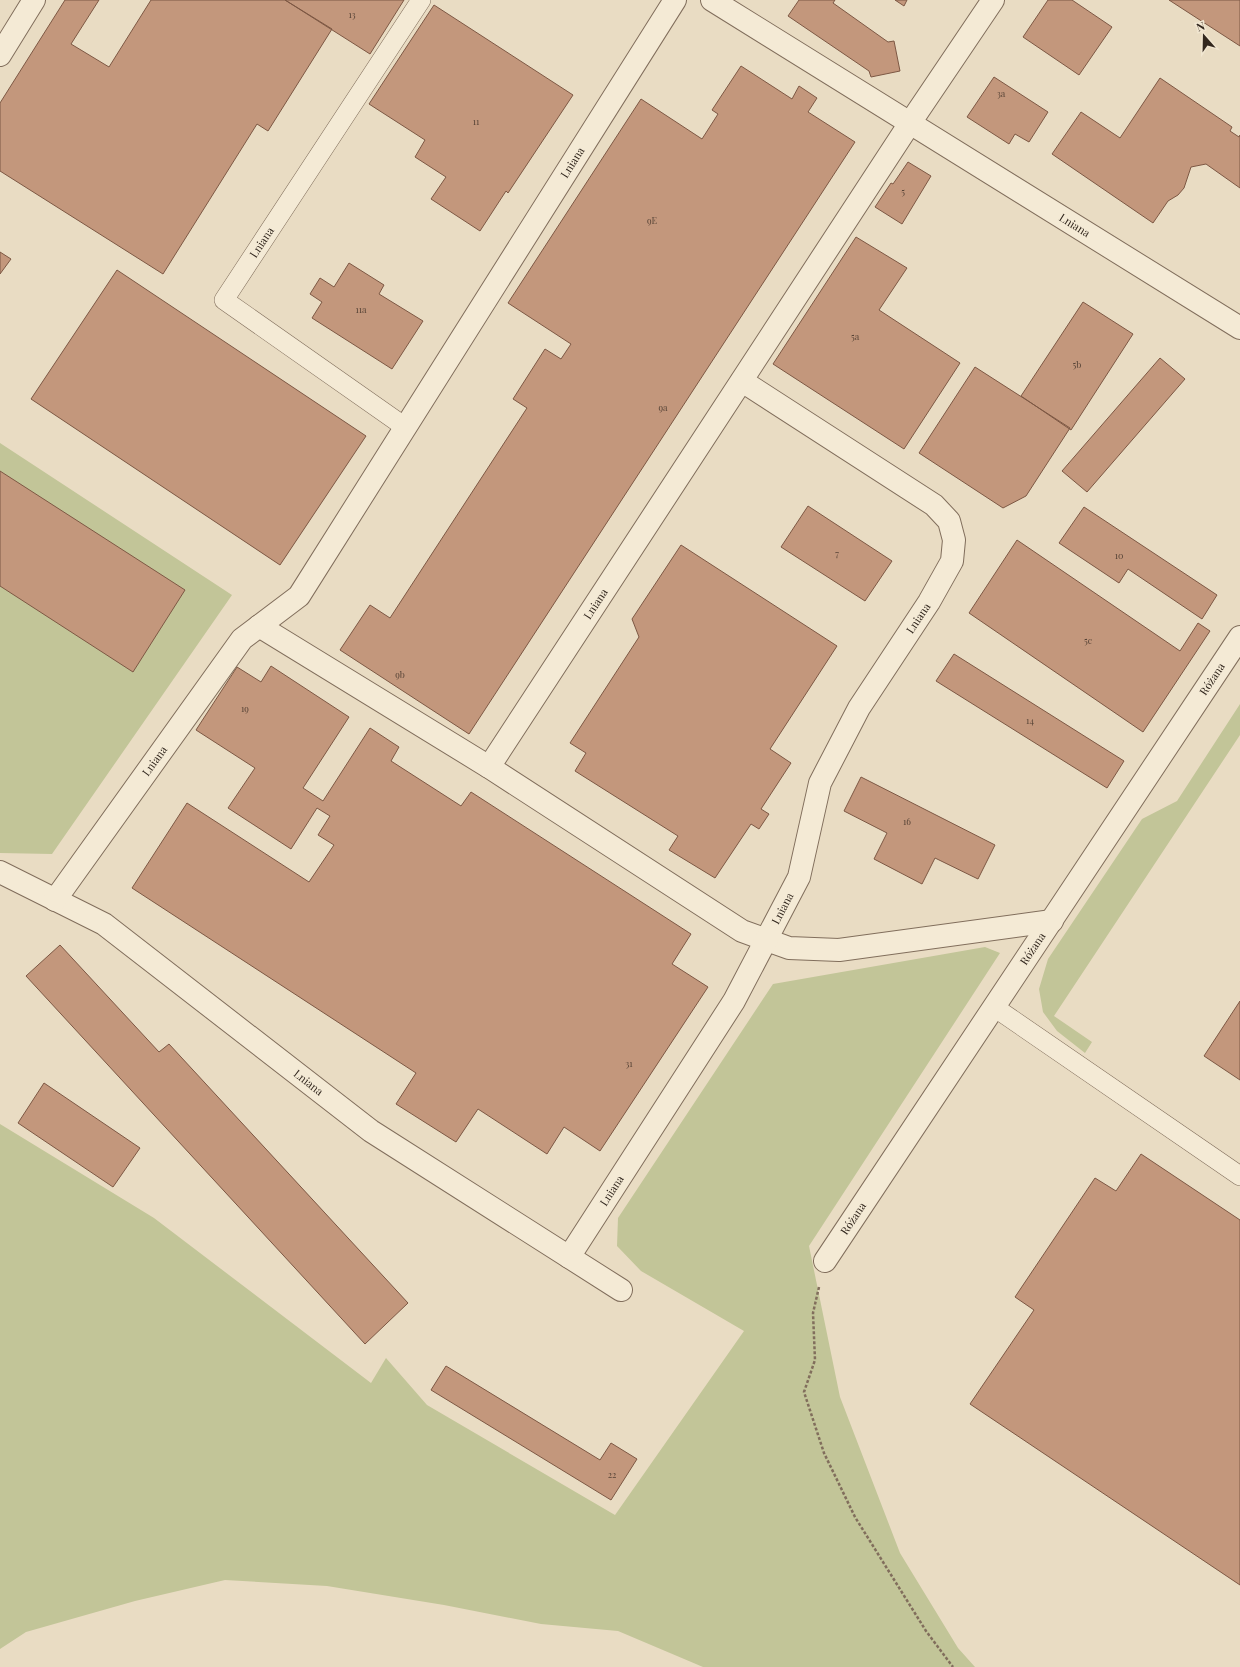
<svg xmlns="http://www.w3.org/2000/svg" width="1240" height="1667" viewBox="0 0 1240 1667" font-family="'Playfair Display',serif">
	<style>
		.green { fill: #c2c598 }
		.building { fill: #c3977c; stroke: #7d5844 }
		.lines { fill: none; stroke-linecap: round; stroke-linejoin: round }
		.lane-casing { stroke: #816e5c; stroke-width: 20 }
		.street-casing { stroke: #816e5c; stroke-width: 24 }
		.path { stroke: #816e5c; stroke-width: 2.5; stroke-dasharray: 3 2; stroke-linecap: butt }
		.lane { stroke: #f4ead5; stroke-width: 19 }
		.street { stroke: #f4ead5; stroke-width: 22 }
		.labels { text-anchor: middle; stroke-width: 4; stroke-linejoin: round; paint-order: stroke }
		.number-label { font-size: 9px; fill: #564336 }
		.street-label { font-size: 11px; fill: #32271e; stroke: #f1e6d1 }
	</style>
	<rect width="100%" height="100%" fill="#e9dcc3"/>
	<path class="green" d="M 0,443 L 232,595 L 52,854 L 0,853 Z
		M 1240,704 L 1240,735 L 1054,1016 L 1092,1042 L 1085,1053 L 1057,1031 L 1043,1012 L 1039,989 L 1048,959 L 1142,819 L 1177,801 Z
		M 985,947 L 1000,953 L 809,1246 L 840,1397 L 900,1553 L 958,1648 L 975,1667 L 703,1667 L 618,1631 L 541,1624 L 444,1605 L 327,1586 L 225,1580 L 135,1601 L 26,1632 L 0,1649 L 0,1124 L 154,1218 L 371,1383 L 386,1358 L 427,1405 L 615,1515 L 744,1331 L 641,1271 L 617,1246 L 618,1218 L 773,984 Z"/>
	<path class="building" d="M 65,0 L 99,0 L 71,44 L 109,67 L 151,0 L 285,0 L 332,29 L 268,131 L 257,124 L 163,274 L 0,171 L 0,103 Z
		M 285,0 L 404,0 L 370,54 Z
		M 799,0 L 835,0 L 833,3 L 888,42 L 894,41 L 900,71 L 871,77 L 869,71 L 788,16 Z
		M 895,0 L 907,0 L 904,6 Z
		M 1048,0 L 1072,0 L 1112,27 L 1079,75 L 1023,37 Z
		M 1169,0 L 1240,0 L 1240,46 Z
		M 434,5 L 573,95 L 508,193 L 506,191 L 480,231 L 431,199 L 446,177 L 415,157 L 425,140 L 369,104 Z
		M 741,66 L 792,99 L 799,86 L 817,98 L 808,112 L 855,142 L 469,734 L 340,650 L 370,605 L 390,618 L 527,408 L 513,399 L 545,349 L 561,359 L 571,344 L 508,303 L 641,99 L 702,139 L 718,114 L 712,110 Z
		M 994,77 L 1048,112 L 1029,142 L 1015,134 L 1009,144 L 967,117 Z
		M 1160,78 L 1232,127 L 1230,131 L 1239,137 L 1240,135 L 1240,188 L 1206,164 L 1191,167 L 1184,188 L 1178,195 L 1168,201 L 1153,223 L 1052,154 L 1081,112 L 1120,138 Z
		M 908,162 L 931,176 L 902,224 L 875,207 L 891,183 L 893,184 Z
		M 856,237 L 907,268 L 879,310 L 960,363 L 904,449 L 773,364 Z
		M 0,252 L 11,259 L 0,274 Z
		M 349,263 L 384,285 L 379,294 L 423,321 L 392,369 L 312,318 L 322,302 L 310,294 L 320,278 L 334,287 Z
		M 117,270 L 366,436 L 280,565 L 31,399 Z
		M 1083,302 L 1133,334 L 1071,430 L 1021,396 Z
		M 1160,358 L 1185,379 L 1087,492 L 1062,471 Z
		M 975,367 L 1070,428 L 1026,496 L 1003,508 L 919,453 Z
		M 0,471 L 185,590 L 133,672 L 0,586 Z
		M 808,506 L 892,561 L 865,601 L 781,547 Z
		M 1084,507 L 1217,595 L 1202,619 L 1128,569 L 1119,583 L 1059,543 Z
		M 1017,540 L 1180,651 L 1198,623 L 1210,631 L 1143,732 L 969,613 Z
		M 681,545 L 837,646 L 770,749 L 791,763 L 761,809 L 769,814 L 759,829 L 751,824 L 715,878 L 669,850 L 678,836 L 575,771 L 586,753 L 570,743 L 639,637 L 632,619 Z
		M 954,654 L 1124,761 L 1107,788 L 936,681 Z
		M 271,666 L 349,717 L 303,788 L 323,801 L 370,728 L 399,747 L 391,761 L 461,806 L 471,792 L 691,934 L 672,964 L 708,987 L 600,1151 L 564,1127 L 547,1154 L 478,1109 L 456,1142 L 396,1104 L 416,1073 L 132,888 L 187,803 L 309,882 L 334,845 L 318,835 L 330,816 L 317,808 L 291,849 L 228,808 L 255,768 L 196,730 L 237,667 L 261,682 Z
		M 861,777 L 995,845 L 978,879 L 935,858 L 922,884 L 874,859 L 887,833 L 844,811 Z
		M 60,945 L 159,1052 L 169,1044 L 408,1303 L 365,1344 L 26,976 Z
		M 1240,1001 L 1240,1080 L 1204,1056 Z
		M 44,1083 L 140,1148 L 113,1187 L 18,1123 Z
		M 1141,1154 L 1240,1220 L 1240,1585 L 970,1404 L 1034,1310 L 1015,1297 L 1095,1178 L 1116,1191 Z
		M 446,1366 L 600,1460 L 611,1443 L 637,1459 L 611,1500 L 431,1390 Z"/>
	<g class="lines">
		<defs>
			<g id="lane">
				<path id="s1" d="M 405,427 L 224,300 L 421,0"/>
				<path d="M 994,1007 L 1240,1176"/>
			</g>
			<g id="street">
				<path id="s2" d="M 712,0 L 1240,328"/>
				<path d="M 0,55 L 34,0"/>
				<path d="M 259,626 L 489,767 L 742,931 L 789,948 L 839,950 L 1052,921"/>
				<path id="s3" d="M 489,767 L 910,123 L 993,0"/>
				<path id="s4" d="M 0,872 L 104,924 L 371,1131 L 621,1290"/>
				<path id="s5" d="M 55,900 L 242,639 L 299,596 L 675,0"/>
				<path id="s6" d="M 569,1257 L 734,1001 L 799,877 L 820,783 L 859,708 L 929,602 L 952,561 L 954,540 L 949,521 L 934,505 L 742,381"/>
				<path id="s7" d="M 825,1261 L 1240,637"/>
			</g>
		</defs>
		<use href="#lane" class="lane-casing"/>
		<use href="#street" class="street-casing"/>
		<path class="path" d="M 819,1287 L 813,1313 L 815,1360 L 804,1392 L 824,1453 L 855,1517 L 926,1631 L 953,1667"/>
		<use href="#lane" class="lane"/>
		<use href="#street" class="street"/>
	</g>
	<g class="labels">
		<g class="number-label">
			<text x="352" y="18">13</text>
			<text x="1001" y="97">3a</text>
			<text x="476" y="125">11</text>
			<text x="903" y="195">5</text>
			<text x="652" y="224">9E</text>
			<text x="361" y="313">11a</text>
			<text x="855" y="340">5a</text>
			<text x="1077" y="368">5b</text>
			<text x="663" y="411">9a</text>
			<text x="837" y="557">7</text>
			<text x="1119" y="559">10</text>
			<text x="1088" y="644">5c</text>
			<text x="400" y="678">9b</text>
			<text x="245" y="712">19</text>
			<text x="1030" y="724">14</text>
			<text x="907" y="825">16</text>
			<text x="629" y="1067">31</text>
			<text x="612" y="1478">22</text>
		</g>
		<g class="street-label">
			<text dy="4" stroke="none"><textPath href="#s5" startOffset="905">Lniana</textPath></text>
			<text dy="4" stroke="none"><textPath href="#s2" startOffset="427">Lniana</textPath></text>
			<text dy="4" stroke="none"><textPath href="#s1" startOffset="290">Lniana</textPath></text>
			<text dy="4" stroke="none"><textPath href="#s3" startOffset="195">Lniana</textPath></text>
			<text dy="4" stroke="none"><textPath href="#s6" startOffset="733">Lniana</textPath></text>
			<text dy="4" stroke="none"><textPath href="#s7" startOffset="699">Różana</textPath></text>
			<text dy="4" stroke="none"><textPath href="#s5" startOffset="171">Lniana</textPath></text>
			<text dy="4" stroke="none"><textPath href="#s6" startOffset="409">Lniana</textPath></text>
			<text dy="4" stroke="none"><textPath href="#s7" startOffset="375">Różana</textPath></text>
			<text dy="4" stroke="none"><textPath href="#s4" startOffset="375">Lniana</textPath></text>
			<text dy="4" stroke="none"><textPath href="#s6" startOffset="79">Lniana</textPath></text>
			<text dy="4" stroke="none"><textPath href="#s7" startOffset="51">Różana</textPath></text>
		</g>
	</g>
	<g transform="translate(1204 36) rotate(340)" stroke="#f1e6d1" stroke-width="3" paint-order="stroke">
	<path d="M0-3L7 15L0 10L-7 15Z" fill="#32271e"/>
	<text y="-6" font-size="11" font-weight="bold" text-anchor="middle" fill="#32271e">N</text>
	</g>
</svg>
